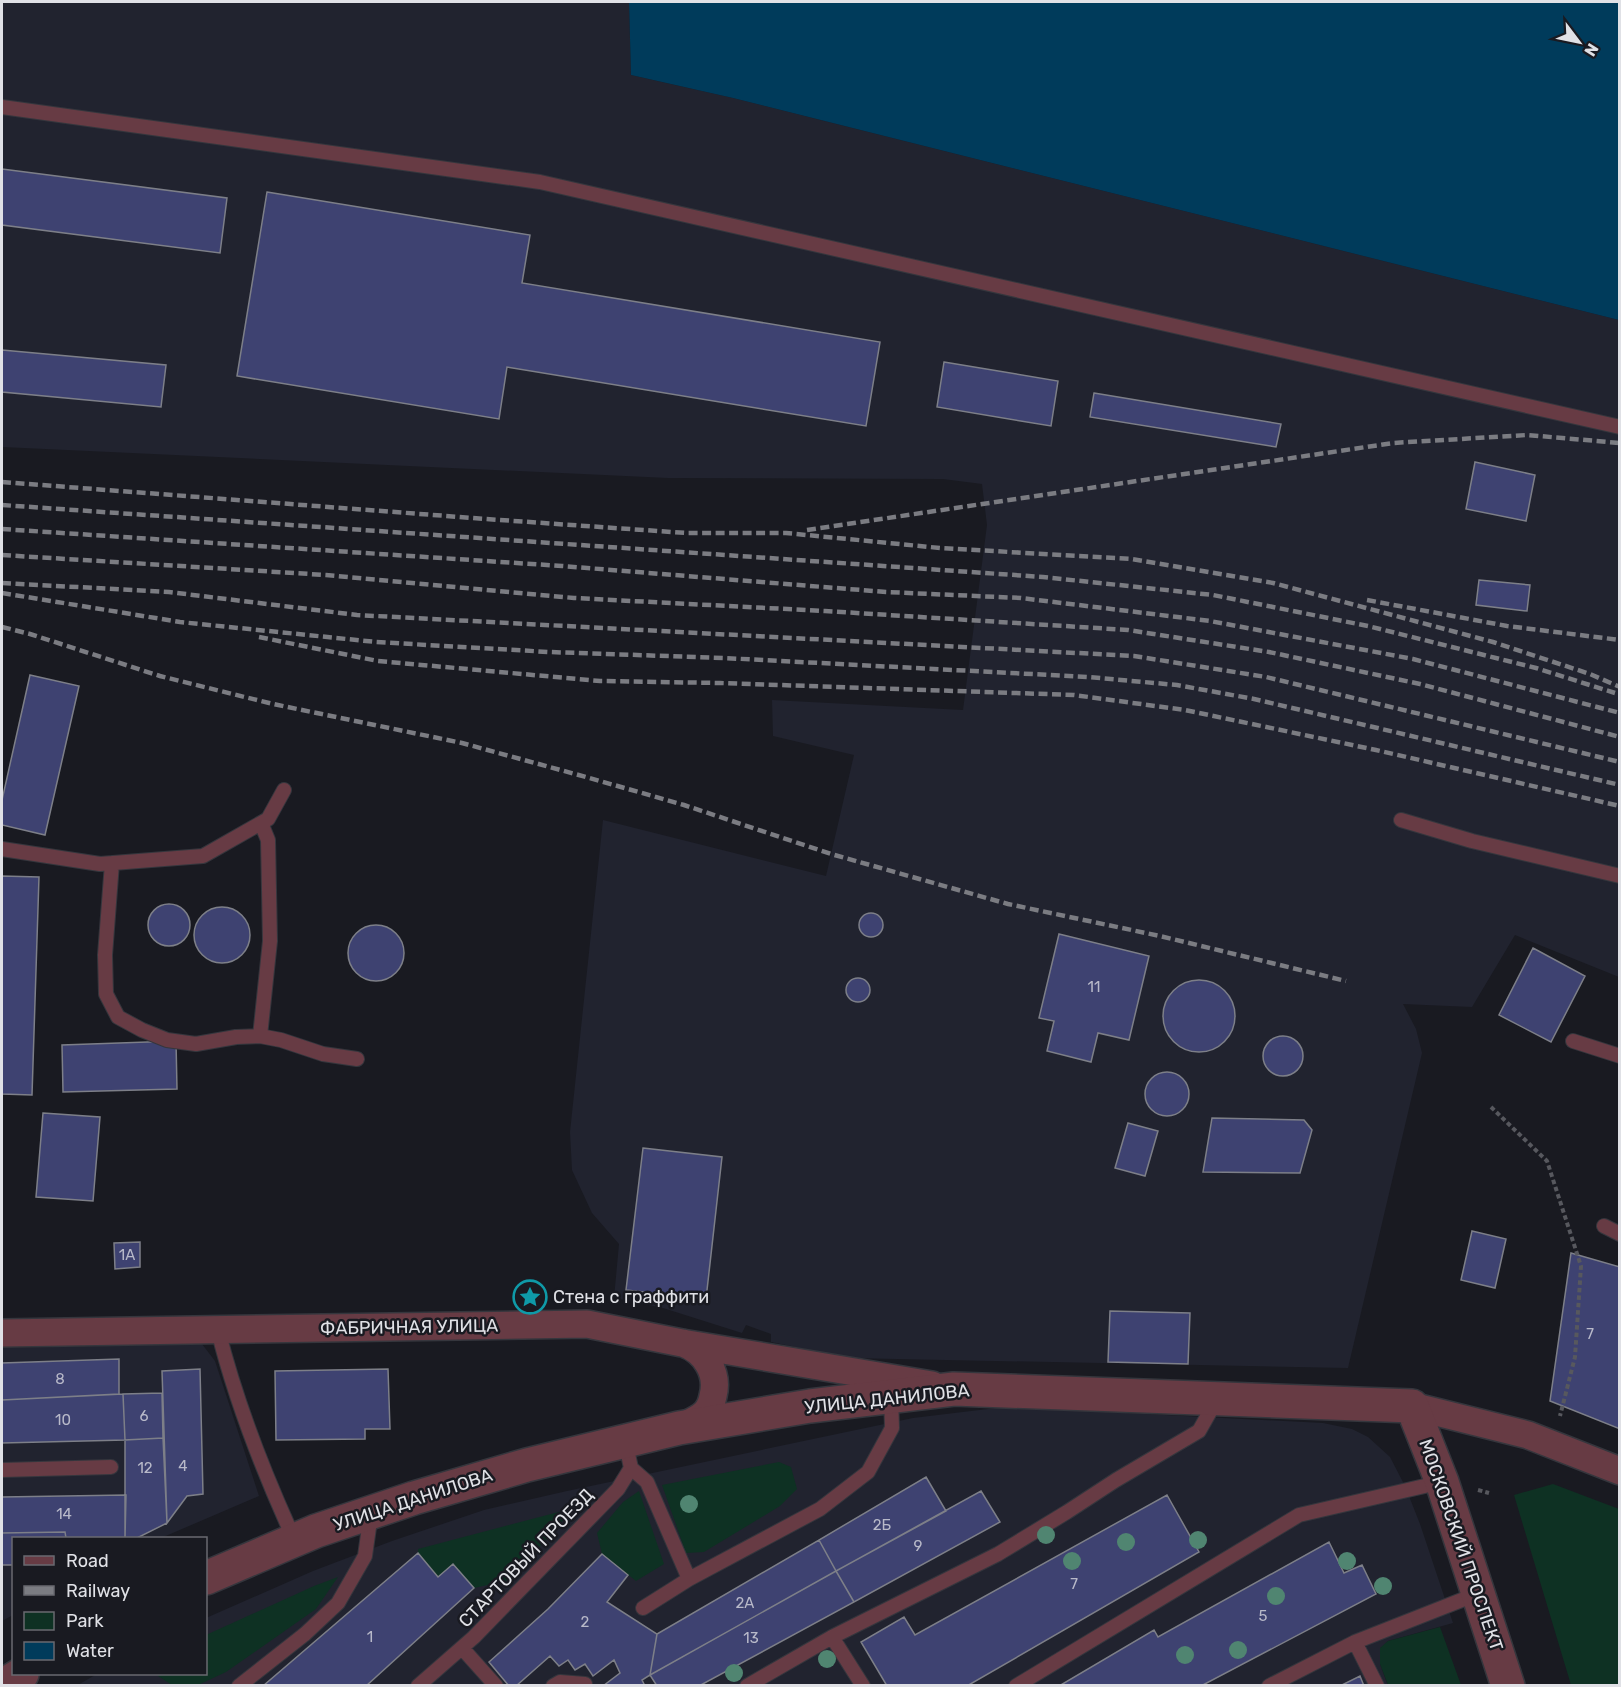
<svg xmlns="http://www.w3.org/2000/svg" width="1621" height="1687" viewBox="0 0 1621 1687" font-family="Rubik,sans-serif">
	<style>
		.built { fill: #21232f }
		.green { fill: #0e3123 }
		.water { fill: #003b5b }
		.building { fill: #3e4271; stroke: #7d7f88; stroke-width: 1.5 }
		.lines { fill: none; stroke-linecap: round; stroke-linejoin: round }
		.service-casing { stroke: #35363d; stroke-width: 16 }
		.minor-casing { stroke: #35363d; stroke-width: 30 }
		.tertiary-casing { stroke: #35363d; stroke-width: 36 }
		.path { stroke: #57585e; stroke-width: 4; stroke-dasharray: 4.5 3; stroke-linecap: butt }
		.service { stroke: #673b44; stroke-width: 14 }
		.minor { stroke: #673b44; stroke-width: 27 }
		.tertiary { stroke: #673b44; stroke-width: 33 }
		.rail { stroke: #7b7c82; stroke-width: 4.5; stroke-dasharray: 9 4.5; stroke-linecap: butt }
		.tree { fill: #508571 }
		.labels { text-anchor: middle; stroke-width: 5; stroke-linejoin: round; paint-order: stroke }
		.number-label { font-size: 15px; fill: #b8b9c9 }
		.poi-label { font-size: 18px; fill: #e0e1e6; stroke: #191a21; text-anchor: start }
		.street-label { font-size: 18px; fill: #e0e1e6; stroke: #191a21 }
	</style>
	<rect width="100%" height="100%" fill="#191a21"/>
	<path class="built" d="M 2,2 L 629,2 L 631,75 L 733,98 L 1619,320 L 1619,977 L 1515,935 L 1472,1007 L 1403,1004 L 1416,1029 L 1422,1053 L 1348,1368 L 848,1358 L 771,1342 L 771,1334 L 746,1325 L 742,1333 L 663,1308 L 614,1298 L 619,1244 L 592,1213 L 572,1170 L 570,1132 L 603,820 L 826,876 L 854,755 L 773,736 L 772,700 L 963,710 L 987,525 L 982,484 L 943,479 L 668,478 L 2,447 Z
		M 202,1344 L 215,1361 L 259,1496 L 161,1538 L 14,1538 L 13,1615 L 2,1621 L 2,1348 Z
		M 996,1408 L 1087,1411 L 1323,1423 L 1352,1429 L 1368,1437 L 1390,1457 L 1405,1486 L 1420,1524 L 1453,1623 L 1388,1641 L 1381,1648 L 1380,1664 L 1388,1686 L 76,1686 L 97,1674 L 206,1674 L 206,1618 L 313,1571 L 392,1541 L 484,1510 L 567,1491 L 913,1418 Z"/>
	<path class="green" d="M 779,1462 L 791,1467 L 797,1489 L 780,1506 L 704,1552 L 686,1553 L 662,1485 Z
		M 1553,1484 L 1619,1509 L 1619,1685 L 1571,1685 L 1514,1495 Z
		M 639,1491 L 664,1564 L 636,1581 L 602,1554 L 597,1533 L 623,1502 Z
		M 574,1508 L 550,1536 L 506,1581 L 474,1588 L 453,1564 L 438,1577 L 418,1553 L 418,1549 Z
		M 338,1577 L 316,1609 L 226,1672 L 196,1686 L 172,1685 L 155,1674 L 206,1674 L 206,1635 L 314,1586 Z
		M 1440,1627 L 1461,1685 L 1388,1685 L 1380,1664 L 1380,1648 L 1388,1641 Z"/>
	<path class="water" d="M 629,2 L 1619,2 L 1619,320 L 733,98 L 631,75 Z"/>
	<path class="building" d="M 2,169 L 227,198 L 220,253 L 2,225 Z
		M 267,192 L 530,235 L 522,283 L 880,342 L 866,426 L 507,367 L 499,419 L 237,376 Z
		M 2,350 L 166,365 L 161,407 L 2,392 Z
		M 944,362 L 1058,381 L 1051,426 L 937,407 Z
		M 1094,393 L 1281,424 L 1276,447 L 1090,417 Z
		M 1475,462 L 1535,475 L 1526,521 L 1466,509 Z
		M 1479,580 L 1530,585 L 1527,611 L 1476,605 Z
		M 30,675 L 79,686 L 45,835 L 2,825 L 2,800 Z
		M 2,876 L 39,877 L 32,1095 L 2,1094 Z
		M148 925a21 21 0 1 1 42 0a21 21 0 1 1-42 0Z
		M194 935a28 28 0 1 1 56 0a28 28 0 1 1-56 0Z
		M859 925a12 12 0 1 1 24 0a12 12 0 1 1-24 0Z
		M348 953a28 28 0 1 1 56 0a28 28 0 1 1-56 0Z
		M 1059,934 L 1149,956 L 1129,1040 L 1098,1033 L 1091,1062 L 1047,1051 L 1054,1021 L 1039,1018 Z
		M 1533,948 L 1585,976 L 1551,1042 L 1499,1015 Z
		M846 990a12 12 0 1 1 24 0a12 12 0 1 1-24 0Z
		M1163 1016a36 36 0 1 1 72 0a36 36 0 1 1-72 0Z
		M1263 1056a20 20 0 1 1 40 0a20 20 0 1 1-40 0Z
		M 176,1041 L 177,1089 L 63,1092 L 62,1045 Z
		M1145 1094a22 22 0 1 1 44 0a22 22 0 1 1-44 0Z
		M 43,1113 L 100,1117 L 93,1201 L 36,1197 Z
		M 1212,1118 L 1304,1120 L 1312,1130 L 1300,1173 L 1203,1172 Z
		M 1128,1123 L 1158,1131 L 1145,1176 L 1115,1168 Z
		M 643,1148 L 722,1157 L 706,1299 L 626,1290 Z
		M 1472,1231 L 1506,1239 L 1495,1288 L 1461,1280 Z
		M 140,1242 L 140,1267 L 115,1269 L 114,1243 Z
		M 1571,1253 L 1620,1267 L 1620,1429 L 1550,1401 Z
		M 1110,1311 L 1190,1313 L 1188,1364 L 1108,1362 Z
		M 119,1359 L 119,1394 L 2,1400 L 2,1363 Z
		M 200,1369 L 203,1494 L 187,1496 L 167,1523 L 162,1371 Z
		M 388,1369 L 390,1429 L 365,1429 L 365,1439 L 276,1440 L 275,1371 Z
		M 162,1393 L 163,1438 L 125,1440 L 123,1394 Z
		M 123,1394 L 125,1440 L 2,1443 L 2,1400 Z
		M 163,1438 L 167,1523 L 137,1538 L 125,1538 L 125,1440 Z
		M 926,1477 L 946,1511 L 836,1571 L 819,1540 Z
		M 981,1491 L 1000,1522 L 854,1602 L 836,1571 Z
		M 126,1495 L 125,1538 L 66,1538 L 65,1532 L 2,1533 L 2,1497 Z
		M 1167,1495 L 1199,1552 L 967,1686 L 887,1686 L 861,1642 L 904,1617 L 915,1635 Z
		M 65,1532 L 66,1538 L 14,1538 L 14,1565 L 2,1565 L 2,1533 Z
		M 819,1540 L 836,1571 L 650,1675 L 657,1634 Z
		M 1329,1542 L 1344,1573 L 1362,1565 L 1376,1594 L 1201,1686 L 1059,1686 L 1154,1630 L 1158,1637 Z
		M 418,1553 L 438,1577 L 453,1564 L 474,1588 L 366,1686 L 263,1686 Z
		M 602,1554 L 628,1575 L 607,1602 L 657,1634 L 650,1675 L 642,1680 L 645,1686 L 603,1686 L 620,1673 L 614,1660 L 593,1676 L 585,1664 L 575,1670 L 568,1660 L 559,1666 L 550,1656 L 516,1686 L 509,1686 L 489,1662 L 548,1609 Z
		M 836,1571 L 854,1602 L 699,1686 L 657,1686 L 650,1675 Z
		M 1360,1676 L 1364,1686 L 1340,1686 Z"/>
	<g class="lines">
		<defs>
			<path id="service" d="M 2,107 L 540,182 L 1620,427
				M 1401,820 L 1472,841 L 1620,876
				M 2,849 L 100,864 L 203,856 L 268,819 L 284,790
				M 112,863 L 105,955 L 106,994 L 118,1017 L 142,1030 L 167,1040 L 196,1044 L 236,1037 L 260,1036 L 281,1040 L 323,1054 L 357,1059
				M 260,1036 L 270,941 L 268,840 L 261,823
				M 1573,1041 L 1620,1056
				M 1604,1226 L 1620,1234
				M 218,1330 C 236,1403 263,1471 294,1539
				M 631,1468 L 647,1482 L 689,1579
				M 2,1470 L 111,1467
				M 643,1608 L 689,1579 L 820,1509 L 868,1472 L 892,1428 L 891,1396
				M 832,1637 L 863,1686
				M 1355,1642 L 1377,1686
				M 462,1648 L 496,1686
				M 239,1686 L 305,1634 L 338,1603 L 365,1556 L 371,1513
				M 418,1686 L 474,1637 L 618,1489 L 631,1468 L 625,1440
				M 553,1686 L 560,1682 L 585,1684
				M 747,1686 L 832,1637 L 998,1554 L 1067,1512 L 1116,1480 L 1199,1431 L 1216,1401
				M 1016,1686 L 1299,1515 L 1442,1482
				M 1269,1686 L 1355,1642 L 1477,1594"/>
			<path id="minor" d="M 2,1333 L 587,1324 L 682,1343 L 932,1385
				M 1412,1406 L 1528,1435 L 1620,1471
				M 681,1427 C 689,1423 699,1419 705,1413 C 710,1408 712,1402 713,1396 C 719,1373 705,1351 683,1343"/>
			<path id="tertiary" d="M 206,1578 L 316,1531 L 414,1498 L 527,1465 L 679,1428 L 810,1406 L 954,1389 L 1412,1406 L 1442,1482 L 1508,1686
				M 2,1686 L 22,1674"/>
		</defs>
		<use href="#service" class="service-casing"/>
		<use href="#minor" class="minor-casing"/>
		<use href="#tertiary" class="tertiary-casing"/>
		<path class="path" d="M 1491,1107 L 1547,1161 L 1581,1266 L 1575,1357 L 1560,1416
			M 1478,1490 L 1489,1493"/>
		<use href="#service" class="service"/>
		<use href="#minor" class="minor"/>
		<use href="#tertiary" class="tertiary"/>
		<path class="rail" d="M 2,482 L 486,519 L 686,533 L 786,533 L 940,548 L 1131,559 L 1273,583 L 1493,642 L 1590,674 L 1620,687
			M 2,505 L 1043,577 L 1213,595 L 1368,626 L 1536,668 L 1615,693
			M 2,529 L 562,566 L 886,592 L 1021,598 L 1210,621 L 1413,659 L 1620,713
			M 807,530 L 1393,443 L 1527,435 L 1620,443
			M 2,555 L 326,575 L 574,598 L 825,611 L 1128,630 L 1269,652 L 1420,684 L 1620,737
			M 2,583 L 169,592 L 357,615 L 1134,656 L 1266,677 L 1620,762
			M 2,593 L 180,622 L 376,642 L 549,652 L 724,658 L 1088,677 L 1177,685 L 1254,699 L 1620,785
			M 1367,600 L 1507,626 L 1620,640
			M 2,627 L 30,634 L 160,676 L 273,704 L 462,743 L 586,777 L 684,805 L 831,854 L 1008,904 L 1160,936 L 1346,981
			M 259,637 L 378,661 L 600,681 L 720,683 L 1074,695 L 1185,710 L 1376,750 L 1620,806"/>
	</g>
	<g class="tree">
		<circle cx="689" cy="1504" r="9"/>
		<circle cx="1046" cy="1535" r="9"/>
		<circle cx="1198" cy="1540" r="9"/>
		<circle cx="1126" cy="1542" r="9"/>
		<circle cx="1072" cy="1561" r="9"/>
		<circle cx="1347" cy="1561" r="9"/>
		<circle cx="1383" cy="1586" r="9"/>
		<circle cx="1276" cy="1596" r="9"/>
		<circle cx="1238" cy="1650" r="9"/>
		<circle cx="1185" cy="1655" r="9"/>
		<circle cx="827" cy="1659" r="9"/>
		<circle cx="734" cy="1673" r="9"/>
	</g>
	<defs>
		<symbol id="sight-ring" viewBox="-11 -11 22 22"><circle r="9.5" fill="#191a21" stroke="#0f9aa8" stroke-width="1.5"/><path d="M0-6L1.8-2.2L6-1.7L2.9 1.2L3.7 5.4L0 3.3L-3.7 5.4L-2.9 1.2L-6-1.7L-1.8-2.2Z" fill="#0f9aa8"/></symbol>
	</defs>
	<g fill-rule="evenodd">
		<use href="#sight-ring" x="511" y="1278" width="38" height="38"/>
	</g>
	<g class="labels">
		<g class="number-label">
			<text x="1094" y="992">11</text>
			<text x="127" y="1260">1А</text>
			<text x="1590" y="1339">7</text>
			<text x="60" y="1384">8</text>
			<text x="144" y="1421">6</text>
			<text x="63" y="1425">10</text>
			<text x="183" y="1471">4</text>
			<text x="145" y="1473">12</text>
			<text x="64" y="1519">14</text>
			<text x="882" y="1530">2Б</text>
			<text x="918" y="1551">9</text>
			<text x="1074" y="1589">7</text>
			<text x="745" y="1608">2А</text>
			<text x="1263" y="1621">5</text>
			<text x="585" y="1627">2</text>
			<text x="370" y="1642">1</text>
			<text x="751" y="1643">13</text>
		</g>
		<g class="poi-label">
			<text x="553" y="1303">Стена с граффити</text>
		</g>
		<g class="street-label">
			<text transform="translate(409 1327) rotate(-1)" y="6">ФАБРИЧНАЯ УЛИЦА</text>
			<text transform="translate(887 1399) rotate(-6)" y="6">УЛИЦА ДАНИЛОВА</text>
			<text transform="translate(413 1500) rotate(-18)" y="6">УЛИЦА ДАНИЛОВА</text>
			<text transform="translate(1461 1545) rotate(71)" y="6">МОСКОВСКИЙ ПРОСПЕКТ</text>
			<text transform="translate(526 1558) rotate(-46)" y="6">СТАРТОВЫЙ ПРОЕЗД</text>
		</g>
	</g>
	<rect width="1621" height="1687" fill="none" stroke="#e0e1e6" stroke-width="6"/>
	<rect x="12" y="1537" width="195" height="138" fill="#191a21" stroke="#696a70" stroke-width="1.5"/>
	<rect x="24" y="1556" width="30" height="9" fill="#673b44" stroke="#696a70" stroke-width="1.5"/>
	<text x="66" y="1567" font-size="18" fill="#e0e1e6">Road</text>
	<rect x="24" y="1586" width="30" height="9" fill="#7b7c82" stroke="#696a70" stroke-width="1.5"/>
	<text x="66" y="1597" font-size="18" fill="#e0e1e6">Railway</text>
	<rect x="24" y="1612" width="30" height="18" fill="#0e3123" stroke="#696a70" stroke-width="1.5"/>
	<text x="66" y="1627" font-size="18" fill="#e0e1e6">Park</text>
	<rect x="24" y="1642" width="30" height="18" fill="#003b5b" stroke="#696a70" stroke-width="1.5"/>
	<text x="66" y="1657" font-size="18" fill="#e0e1e6">Water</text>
	<g transform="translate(1579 42) rotate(122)" stroke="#191a21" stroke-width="4.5" paint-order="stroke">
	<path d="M0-4.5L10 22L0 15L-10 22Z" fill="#e0e1e6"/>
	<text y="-9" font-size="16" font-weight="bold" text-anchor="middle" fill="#e0e1e6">N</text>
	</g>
</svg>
